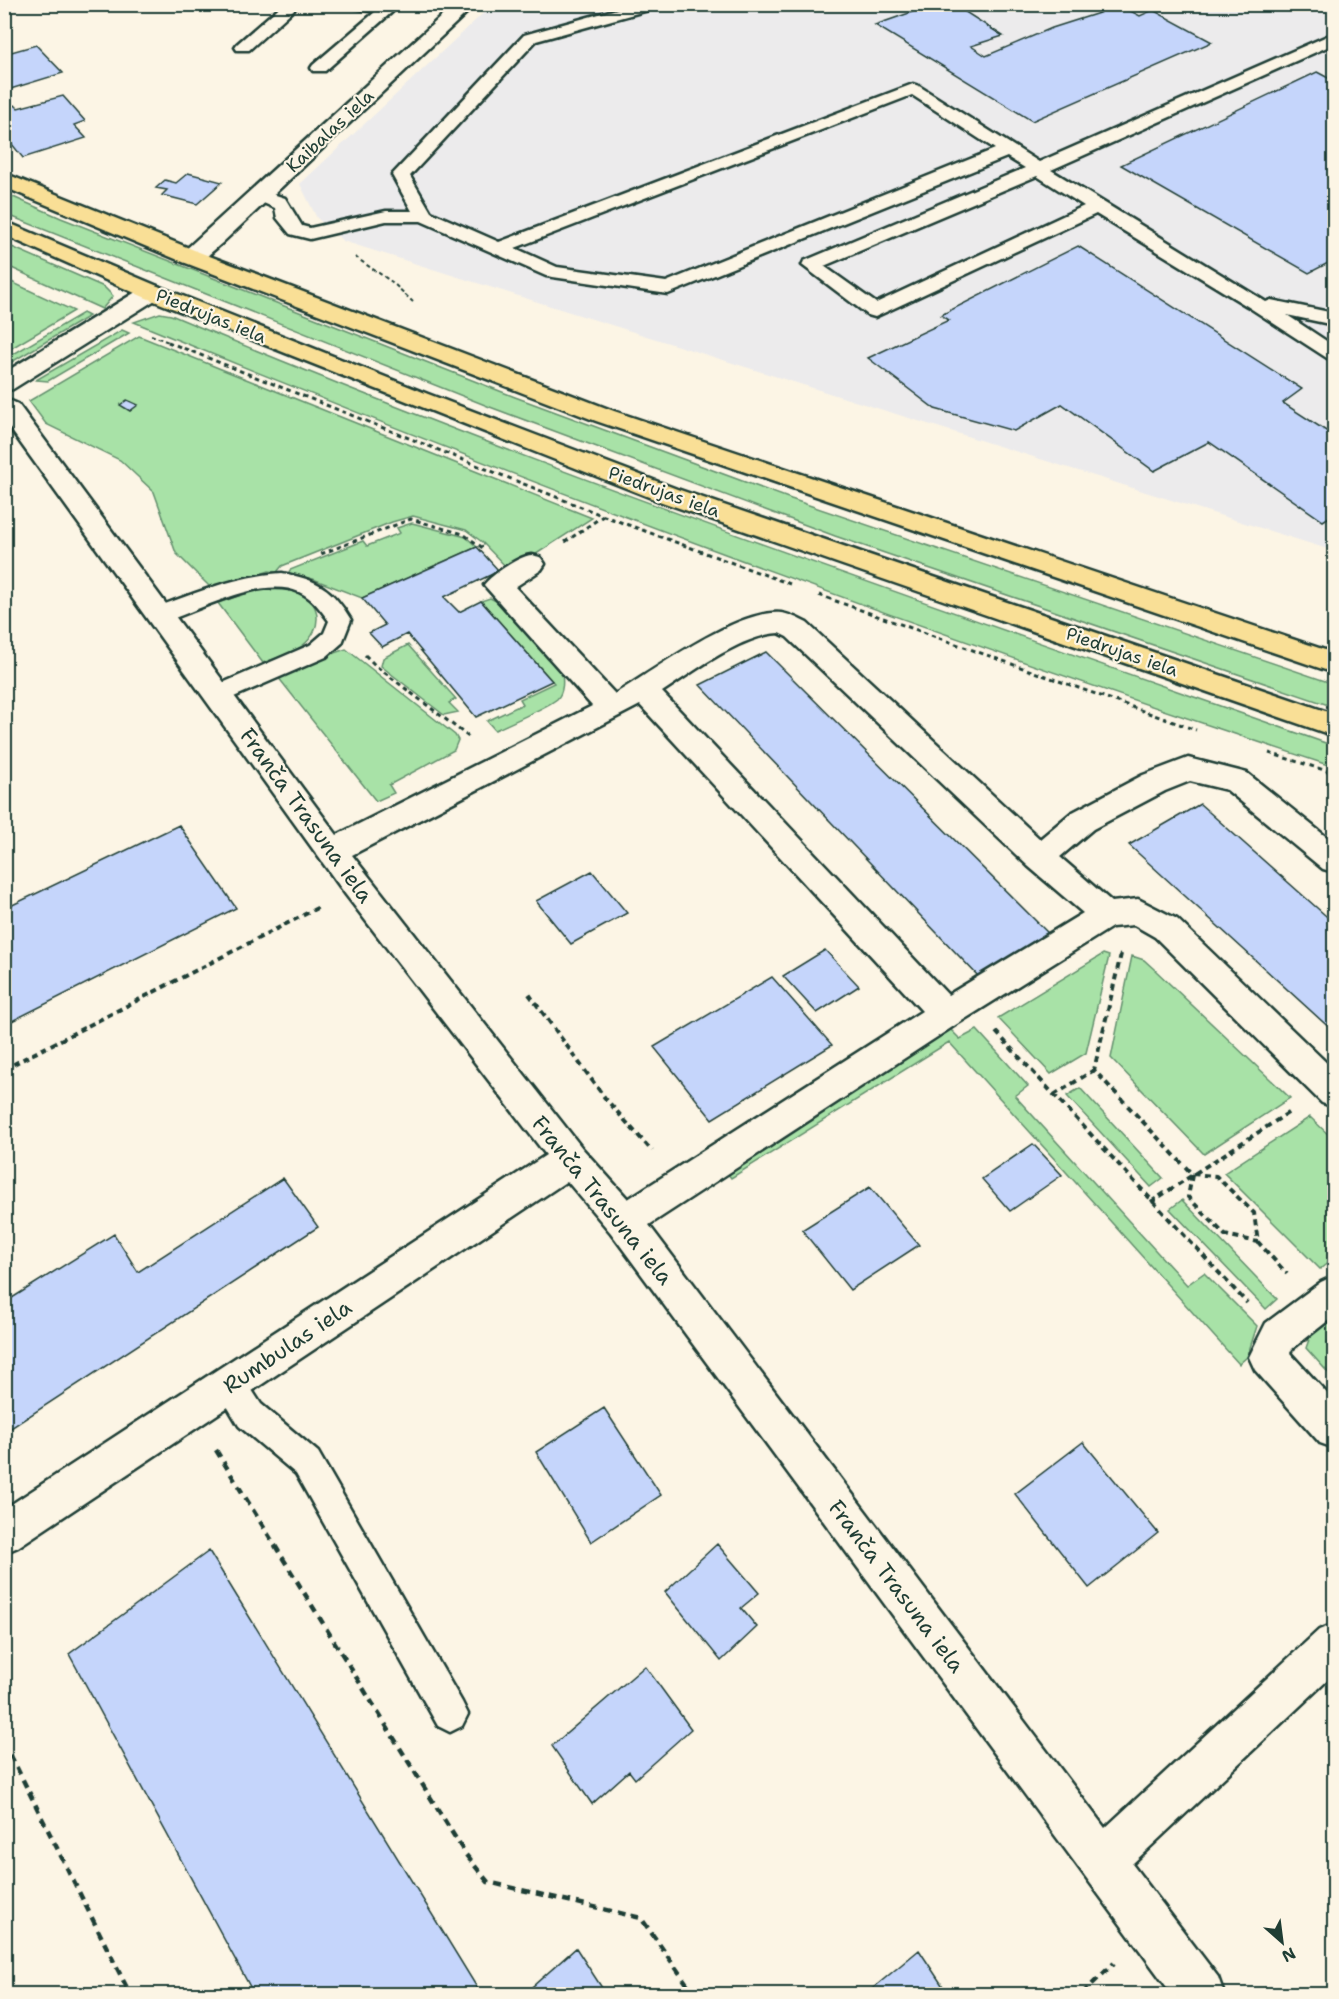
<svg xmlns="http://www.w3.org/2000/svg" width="1339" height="1999" viewBox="0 0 1339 1999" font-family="'Shantell Sans',sans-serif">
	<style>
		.built { fill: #ecebec }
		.green { fill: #a8e2a7; stroke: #64906e; stroke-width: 1.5 }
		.building { fill: #c5d5fb; stroke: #1f3d34; stroke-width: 1.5 }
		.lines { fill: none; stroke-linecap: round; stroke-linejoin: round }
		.service-casing { stroke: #1f3d34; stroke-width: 5 }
		.minor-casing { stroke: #1f3d34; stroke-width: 5 }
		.primary-casing { stroke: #1f3d34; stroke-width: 5 }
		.path-far3 { stroke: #1f3d34; stroke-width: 2; stroke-dasharray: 4 3; stroke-linecap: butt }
		.path-far2 { stroke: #1f3d34; stroke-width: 3; stroke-dasharray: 4.5 4; stroke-linecap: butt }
		.path-far1 { stroke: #1f3d34; stroke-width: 4; stroke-dasharray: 6 4.5; stroke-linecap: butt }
		.path { stroke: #1f3d34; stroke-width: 4.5; stroke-dasharray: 8 6; stroke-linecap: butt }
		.service { fill: #fcf5e5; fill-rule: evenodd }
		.minor { fill: #fcf5e5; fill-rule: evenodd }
		.primary { fill: #f9df96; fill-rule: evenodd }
		.labels { text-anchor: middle; stroke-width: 4.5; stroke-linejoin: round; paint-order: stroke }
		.far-street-label { font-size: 18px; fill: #1f3d34; stroke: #fcf5e5 }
		.street-label { font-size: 22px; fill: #1f3d34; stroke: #fcf5e5 }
	</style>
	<rect width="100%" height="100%" fill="#fcf5e5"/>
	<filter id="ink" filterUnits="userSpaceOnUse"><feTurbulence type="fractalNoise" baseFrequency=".0167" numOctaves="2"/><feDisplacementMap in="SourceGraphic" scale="12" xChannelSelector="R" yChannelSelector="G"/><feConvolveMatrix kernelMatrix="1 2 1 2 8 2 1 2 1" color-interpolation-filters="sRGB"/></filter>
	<g filter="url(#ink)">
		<path class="built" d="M 492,5 L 1334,5 L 1334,551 L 343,241 L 317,218 L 300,184 Z"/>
		<path class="green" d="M 4,193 L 61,218 L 515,397 L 791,499 L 1334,684 L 1334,707 L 835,536 L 490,407 L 5,214 Z
			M 5,244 L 104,287 L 113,296 L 102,309 L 5,265 Z
			M 5,279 L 74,311 L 5,352 Z
			M 83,313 L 89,316 L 5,366 L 10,356 Z
			M 160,313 L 171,315 C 552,476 944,609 1334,746 L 1334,767 C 928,634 528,485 134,322 Z
			M 122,330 L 129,333 L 48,381 L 36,380 Z
			M 139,336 L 592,518 L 510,571 L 482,542 L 466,530 L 413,516 L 392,522 L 282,566 L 277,572 L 269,571 L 213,590 L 176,553 L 154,492 L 120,460 L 46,424 L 29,401 Z
			M 412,523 L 466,537 L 477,547 L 362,598 L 313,579 L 288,574 L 290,570 L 363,541 L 367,546 L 400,533 L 397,528 Z
			M 267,586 C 276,587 286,587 295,590 C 322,599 324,630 302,646 C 291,654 276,658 263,663 L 218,603 Z
			M 490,598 L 496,601 L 562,671 C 563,680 564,692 557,699 C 548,707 508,724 495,730 L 487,721 L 523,704 L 520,699 L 554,683 L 481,601 Z
			M 408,645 L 456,699 L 449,703 L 458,712 L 444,715 L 381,666 L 383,658 Z
			M 346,649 L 455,735 L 458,740 L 454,750 L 389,785 L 394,793 L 376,801 L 278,677 L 316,659 Z
			M 1103,954 L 1109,956 L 1086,1053 L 1051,1074 L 998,1018 Z
			M 1132,956 L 1144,960 L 1154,969 L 1290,1098 L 1204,1154 L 1111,1058 Z
			M 949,1028 L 960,1039 L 977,1030 L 1028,1086 L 1015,1096 L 1187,1285 L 1204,1273 L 1257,1326 L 1247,1357 L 1239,1364 L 949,1042 L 731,1178 L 724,1169 Z
			M 1080,1088 L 1163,1178 L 1151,1187 L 1067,1096 Z
			M 1310,1117 L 1334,1140 L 1334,1258 L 1320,1269 L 1224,1173 Z
			M 1182,1200 L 1277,1299 L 1266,1309 L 1170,1209 Z
			M 1334,1310 L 1334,1336 L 1327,1342 L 1334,1351 L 1334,1379 L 1306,1348 L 1313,1328 Z"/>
		<path class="building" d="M 935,4 L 953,4 L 1003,36 L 971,46 L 986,56 L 1052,28 L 1099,13 L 1084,4 L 1117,4 L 1140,16 L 1153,10 L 1212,42 L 1032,121 L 875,25 Z
			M 36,45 L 63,73 L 4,91 L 4,54 Z
			M 1317,72 L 1334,81 L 1334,260 L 1309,273 L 1121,165 Z
			M 63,96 L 85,121 L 74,125 L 86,138 L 23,158 L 8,139 L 4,140 L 4,108 L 15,105 L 18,108 Z
			M 188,173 L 222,182 L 197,204 L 162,195 L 167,190 L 156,188 L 165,180 L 176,183 Z
			M 1078,246 L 1302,389 L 1283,403 L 1334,436 L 1334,514 L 1323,521 L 1209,442 L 1154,471 L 1062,404 L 1014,431 L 935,409 L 868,358 L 949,320 L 941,315 Z
			M 127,400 L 138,405 L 130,411 L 120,405 Z
			M 477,547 L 499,571 L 444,597 L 459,612 L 481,601 L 552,681 L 476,717 L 407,634 L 382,647 L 369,633 L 385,625 L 362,598 Z
			M 766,652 L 1051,936 L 981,979 L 700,685 Z
			M 1200,804 L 1334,923 L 1334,1032 L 1129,845 Z
			M 179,825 L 236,908 L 4,1025 L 4,909 Z
			M 592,871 L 627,913 L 571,944 L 536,901 Z
			M 825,950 L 859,986 L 817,1013 L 783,976 Z
			M 772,977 L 832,1045 L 712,1119 L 654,1047 Z
			M 1033,1144 L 1062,1175 L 1010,1211 L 982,1179 Z
			M 283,1178 L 318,1227 L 8,1430 L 4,1423 L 4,1303 L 114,1234 L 138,1272 Z
			M 870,1187 L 919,1245 L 850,1290 L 802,1230 Z
			M 604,1408 L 661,1495 L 591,1542 L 536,1452 Z
			M 1083,1442 L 1158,1533 L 1089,1588 L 1015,1494 Z
			M 717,1544 L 759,1593 L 741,1608 L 757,1627 L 721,1661 L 665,1592 Z
			M 209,1551 L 481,1994 L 254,1994 L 69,1654 Z
			M 645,1666 L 691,1729 L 635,1779 L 629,1771 L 592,1804 L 552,1746 Z
			M 576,1948 L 606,1994 L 524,1994 Z
			M 919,1950 L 948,1994 L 866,1994 Z"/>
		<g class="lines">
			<defs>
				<path id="service" d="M 283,4 L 300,4 L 249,50 L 237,50 L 235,47 L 237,44 Z
					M 388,4 L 395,9 L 392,12 L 325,71 L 313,71 L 311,68 L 313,65 L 375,12 L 356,8 L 354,4 Z
					M 635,4 L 661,4 L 659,7 L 536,41 L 410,176 L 431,212 L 499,242 L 913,84 L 919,86 L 1039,162 L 1334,33 L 1334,44 L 1051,170 L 1266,302 L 1271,300 L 1334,313 L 1334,325 L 1287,315 L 1334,346 L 1334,360 L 1327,358 L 1247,306 L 1096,214 L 875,317 L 868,315 L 802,265 L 804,261 L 1025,168 L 1007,157 L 668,294 L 546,276 L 421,221 L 386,221 L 310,239 L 290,234 L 277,218 L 275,208 L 254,199 L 251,195 L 254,191 L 260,190 L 285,198 L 302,226 L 310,228 L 386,211 L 412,211 L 392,175 L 524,35 ZM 912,95 L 995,149 L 666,282 L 557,267 L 515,248 ZM 1037,176 L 1084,206 L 876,303 L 824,266 Z
					M 282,573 C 318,580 332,588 351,620 L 342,643 L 326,657 L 227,700 L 219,703 L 211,700 L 207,694 L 211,688 L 310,645 L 324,633 L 329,621 C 320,609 313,598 299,592 C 261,575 197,612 160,623 L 152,621 L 149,615 L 152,609 C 195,593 236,576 282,573 Z
					M 230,1369 L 241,1373 L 261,1404 L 318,1452 L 462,1702 L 468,1714 L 462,1726 L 450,1732 L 438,1726 L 296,1474 L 239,1426 L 214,1384 L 219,1373 Z"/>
				<path id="minor" d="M 455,4 L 476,4 L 222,243 C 210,253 200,266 183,262 L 180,257 L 183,252 Z
					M 152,285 L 160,287 L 163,292 L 160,297 L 13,389 L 4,391 L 4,373 L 144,287 Z
					M 4,398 L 18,404 L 337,835 L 592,706 L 484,585 C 490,576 520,555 532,555 C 533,555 540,557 541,558 L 545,564 L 541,570 L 515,587 L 615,694 C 653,671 737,609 781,613 C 790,614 799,619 807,623 L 1040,839 L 1071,813 L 1143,775 L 1188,758 L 1247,773 L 1334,843 L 1334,872 L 1323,869 L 1227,790 L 1190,781 L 1165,791 L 1093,829 L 1060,857 L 1112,902 L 1138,899 L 1177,919 L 1334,1070 L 1334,1107 L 1322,1103 L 1155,937 L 1134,925 L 1112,927 L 957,1024 L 649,1225 L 1105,1828 L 1319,1630 L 1334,1624 L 1334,1674 L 1132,1864 L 1218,1977 L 1224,1994 L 1172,1994 L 611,1233 L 567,1181 L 18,1547 L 4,1553 L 4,1509 L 546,1155 L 346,895 L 4,420 ZM 779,633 L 787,637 L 1028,866 L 1083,913 L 948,995 L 662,692 C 694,671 741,635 779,633 ZM 640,705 L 922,1011 L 628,1199 L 582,1148 L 352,855 Z
					M 1334,1276 L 1334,1316 L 1292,1349 L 1290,1353 L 1334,1401 L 1334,1448 L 1320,1443 L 1255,1370 L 1249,1357 L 1266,1323 L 1321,1282 Z"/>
				<path id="primary" d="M 4,173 L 199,252 L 614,411 L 1334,653 L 1334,673 L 596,421 L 183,262 L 4,187 Z
					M 4,221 L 160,287 L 428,394 L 677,489 L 1334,714 L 1334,736 L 659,501 L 144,297 L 4,235 Z"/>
			</defs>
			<use href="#service" class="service-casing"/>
			<use href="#minor" class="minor-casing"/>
			<use href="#primary" class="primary-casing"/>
			<path class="path-far3" d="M 355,257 L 392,282 L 413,302
				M 151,335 L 171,343"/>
			<path class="path-far2" d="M 168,342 L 604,516 L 790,584
				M 565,542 L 603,516
				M 321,554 L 411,519 L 463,534 L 483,548
				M 819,595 L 1196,730
				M 365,655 L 376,666 L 470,738
				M 1269,753 L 1334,773"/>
			<path class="path-far1" d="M 1121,954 L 1094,1070 L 1192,1174 L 1216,1176 L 1254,1213 L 1258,1242 L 1287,1274
				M 529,994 L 605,1098 L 652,1151
				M 996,1032 L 1247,1303
				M 4,1069 L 321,906
				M 1054,1095 L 1094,1070
				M 1192,1175 L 1188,1197 L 1225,1235 L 1258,1242
				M 1151,1202 L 1291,1111"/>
			<path class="path" d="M 216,1450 L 466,1855 L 488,1882 L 641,1918 L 694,1994
				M 4,1742 L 130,1994
				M 1082,1994 L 1114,1963"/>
			<use href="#service" class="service"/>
			<use href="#minor" class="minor"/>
			<use href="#primary" class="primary"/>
		</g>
	</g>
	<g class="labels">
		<g class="far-street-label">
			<text transform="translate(330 131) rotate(-43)" y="6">Kaibalas iela</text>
			<text transform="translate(211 316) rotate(22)" y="6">Piedrujas iela</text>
			<text transform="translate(664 492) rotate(20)" y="6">Piedrujas iela</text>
			<text transform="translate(1122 652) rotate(19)" y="6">Piedrujas iela</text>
		</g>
		<g class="street-label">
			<text transform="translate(307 815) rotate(54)" y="8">Franča Trasuna iela</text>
			<text transform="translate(603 1200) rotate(51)" y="8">Franča Trasuna iela</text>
			<text transform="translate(287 1346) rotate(-34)" y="8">Rumbulas iela</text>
			<text transform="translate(897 1586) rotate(53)" y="8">Franča Trasuna iela</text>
		</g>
	</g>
	<rect width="1339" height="1999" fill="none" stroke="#fcf5e5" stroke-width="24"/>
	<rect x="12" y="12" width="1315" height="1975" fill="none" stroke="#1f3d34" stroke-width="2" filter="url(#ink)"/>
	<g transform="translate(1282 1942) rotate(152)" stroke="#fcf5e5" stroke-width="4.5" paint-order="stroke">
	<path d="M0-4.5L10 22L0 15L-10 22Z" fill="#1f3d34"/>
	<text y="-9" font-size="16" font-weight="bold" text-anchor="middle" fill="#1f3d34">N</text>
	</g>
</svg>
